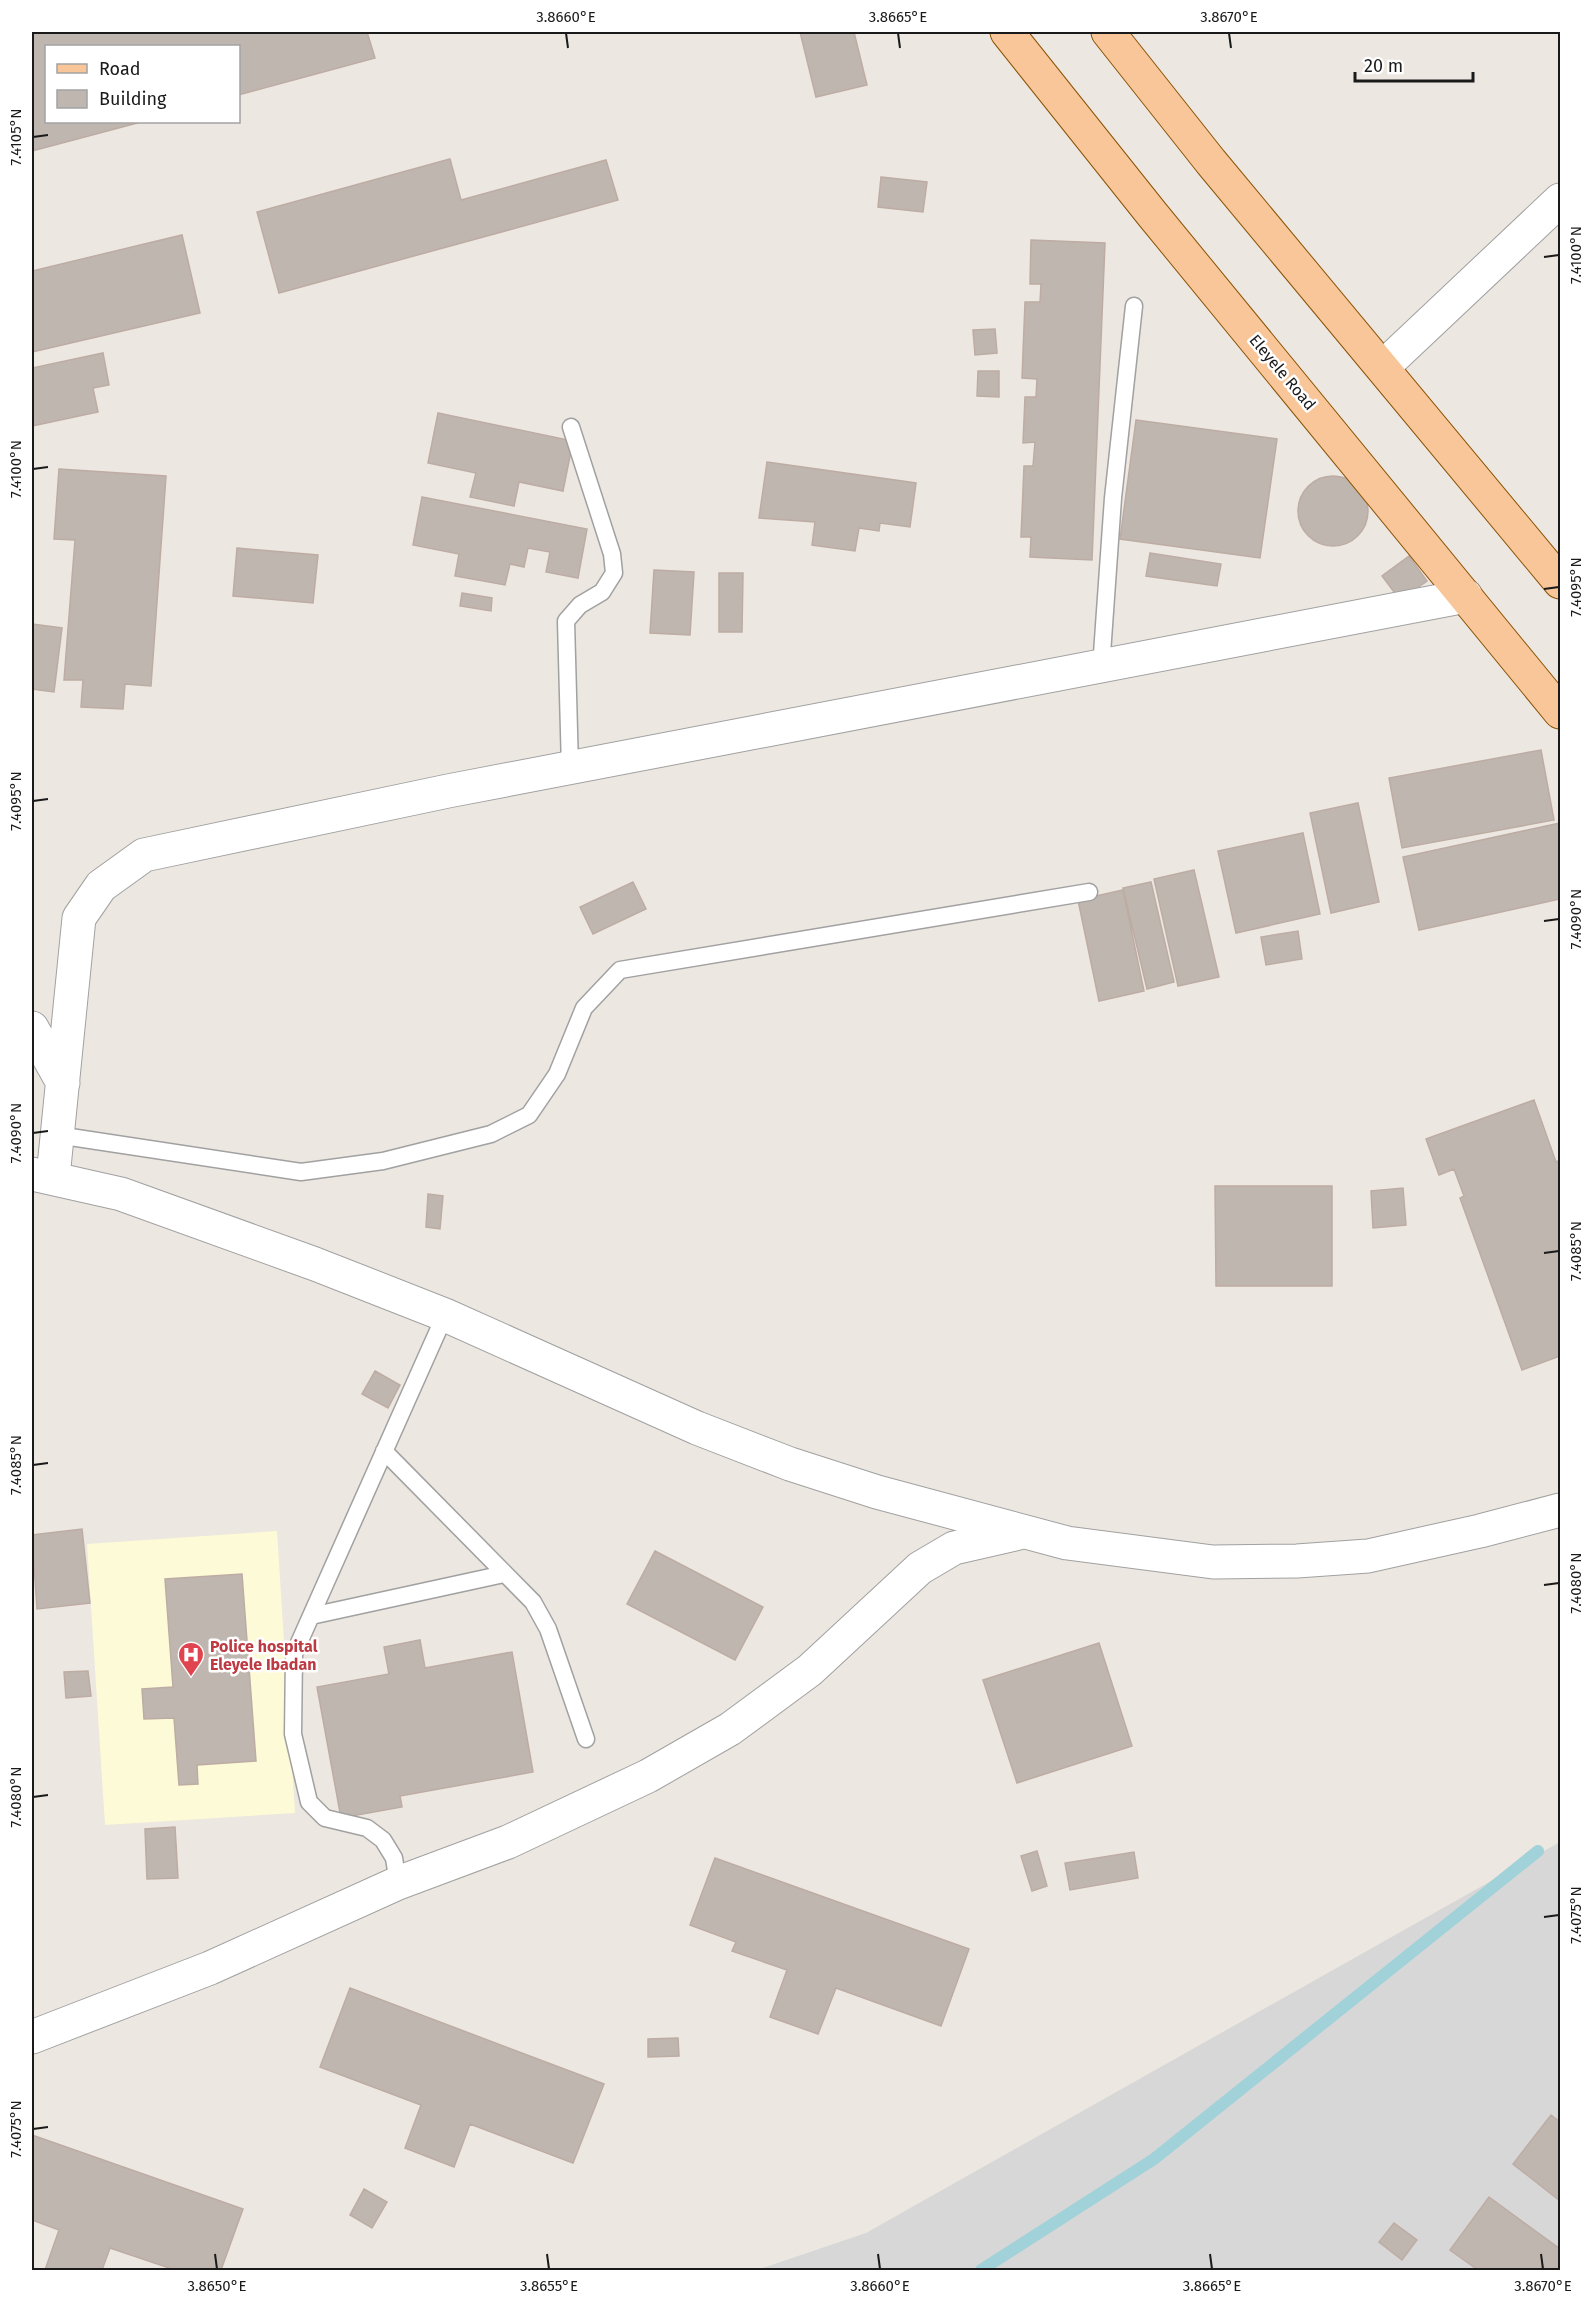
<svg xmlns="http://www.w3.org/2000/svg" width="1592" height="2302" viewBox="0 0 1592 2302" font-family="'Fira Sans',sans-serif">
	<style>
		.residential { fill: #d8d7d7 }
		.education { fill: #fdfad7 }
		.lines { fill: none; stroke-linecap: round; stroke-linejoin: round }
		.stream { stroke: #a1d1d9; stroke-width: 12 }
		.building { fill: #c0b6b0; stroke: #bdaca3; stroke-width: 1.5 }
		.service-casing { stroke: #a1a1a1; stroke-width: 19 }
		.minor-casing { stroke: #a1a1a1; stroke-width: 35 }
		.primary-casing { stroke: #8b5305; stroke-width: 35 }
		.service { stroke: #fff; stroke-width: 16 }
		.minor { stroke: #fff; stroke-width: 33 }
		.primary { stroke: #f8c699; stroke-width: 33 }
		.ticks { fill: none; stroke: #1a1a1a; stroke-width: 2 }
		.labels { text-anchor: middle; stroke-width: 5; stroke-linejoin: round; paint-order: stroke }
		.street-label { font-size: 16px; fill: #1a1a1a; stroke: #fff }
		.health-label { font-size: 16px; font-weight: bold; fill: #be3a42; stroke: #fff; text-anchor: start }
		.neatline { fill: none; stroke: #1a1a1a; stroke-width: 2 }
		.ticks-label { font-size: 15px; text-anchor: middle; fill: #1a1a1a }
	</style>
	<rect width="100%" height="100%" fill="#ece7e0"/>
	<path class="residential" d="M 1560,1842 L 1560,2270 L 757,2270 L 866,2233 Z"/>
	<path class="education" d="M 277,1531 L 295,1813 L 105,1825 L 87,1544 Z"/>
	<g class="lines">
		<path class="stream" d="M 981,2270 L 1154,2159 L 1538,1851"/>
	</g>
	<path class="building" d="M 32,32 L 367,32 L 375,58 L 238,95 L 238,46 L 46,46 L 46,122 L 141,122 L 32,151 Z
		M 800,32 L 854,32 L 867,85 L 816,97 Z
		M 450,159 L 461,200 L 606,160 L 618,200 L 279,293 L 257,212 Z
		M 881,177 L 927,182 L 923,212 L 878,207 Z
		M 182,235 L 200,313 L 32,352 L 32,271 Z
		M 1031,240 L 1105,243 L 1092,560 L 1030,557 L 1031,537 L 1021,537 L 1024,466 L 1033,466 L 1035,442 L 1023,443 L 1025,397 L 1036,397 L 1037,379 L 1022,378 L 1025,302 L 1040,302 L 1041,284 L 1030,284 Z
		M 995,329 L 997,353 L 975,355 L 973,330 Z
		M 103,353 L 109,385 L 93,388 L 98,412 L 32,426 L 32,368 Z
		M 978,371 L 999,371 L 999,397 L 977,396 Z
		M 438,413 L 573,441 L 563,491 L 519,482 L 514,506 L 470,497 L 476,473 L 428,463 Z
		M 1136,420 L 1277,439 L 1260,558 L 1120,539 Z
		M 767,462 L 916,483 L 910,527 L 880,523 L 879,531 L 859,528 L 855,551 L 812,545 L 815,522 L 759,518 Z
		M 59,469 L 166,476 L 151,686 L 125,684 L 123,709 L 81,707 L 83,680 L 64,680 L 75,540 L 54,539 Z
		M1298 511a35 35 0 1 1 70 0a35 35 0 1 1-70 0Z
		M 422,497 L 587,529 L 578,578 L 546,572 L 550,552 L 528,548 L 524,567 L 510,564 L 505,585 L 455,576 L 459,554 L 413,545 Z
		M 237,548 L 318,555 L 313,603 L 233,596 Z
		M 1150,553 L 1221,564 L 1217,586 L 1146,576 Z
		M 1409,556 L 1427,581 L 1400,600 L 1382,576 Z
		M 654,570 L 694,572 L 690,635 L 650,633 Z
		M 719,573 L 743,573 L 742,632 L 719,632 Z
		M 462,593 L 492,598 L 491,611 L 460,606 Z
		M 32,624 L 62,628 L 54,692 L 32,689 Z
		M 1541,750 L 1554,820 L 1402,848 L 1389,778 Z
		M 1358,803 L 1379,902 L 1331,913 L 1310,813 Z
		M 1560,823 L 1560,899 L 1419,930 L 1403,857 Z
		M 1303,833 L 1320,914 L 1236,933 L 1218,851 Z
		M 1194,870 L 1219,977 L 1178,986 L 1154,879 Z
		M 633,882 L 646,909 L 593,934 L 580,907 Z
		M 1151,882 L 1174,982 L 1147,989 L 1123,888 Z
		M 1123,890 L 1144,991 L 1099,1001 L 1078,900 Z
		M 1298,931 L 1302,959 L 1266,965 L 1261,937 Z
		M 1534,1100 L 1556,1162 L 1560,1160 L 1560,1356 L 1522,1370 L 1460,1198 L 1464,1196 L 1454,1169 L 1439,1175 L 1426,1139 Z
		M 1215,1186 L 1332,1186 L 1332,1286 L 1216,1286 Z
		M 1403,1188 L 1406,1225 L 1373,1228 L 1371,1191 Z
		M 428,1194 L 443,1196 L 440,1229 L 426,1227 Z
		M 375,1371 L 400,1385 L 388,1408 L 362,1394 Z
		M 82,1529 L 90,1603 L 37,1609 L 32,1535 Z
		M 655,1551 L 763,1607 L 735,1660 L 627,1604 Z
		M 242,1574 L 256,1761 L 197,1765 L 198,1784 L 179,1785 L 174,1718 L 144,1719 L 142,1689 L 173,1687 L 165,1579 Z
		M 420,1640 L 425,1668 L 512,1652 L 533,1772 L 400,1796 L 402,1807 L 341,1818 L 317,1687 L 389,1674 L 384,1647 Z
		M 1099,1643 L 1132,1746 L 1017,1783 L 983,1680 Z
		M 88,1671 L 91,1696 L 66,1698 L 64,1672 Z
		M 175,1827 L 178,1878 L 147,1879 L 145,1829 Z
		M 1037,1851 L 1047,1886 L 1032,1891 L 1021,1856 Z
		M 1134,1852 L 1138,1878 L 1070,1890 L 1065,1863 Z
		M 715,1858 L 969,1949 L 941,2026 L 836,1988 L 818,2034 L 770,2017 L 787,1970 L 732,1951 L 736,1942 L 690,1925 Z
		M 350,1988 L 604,2084 L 573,2163 L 470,2124 L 454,2167 L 405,2148 L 421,2105 L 320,2067 Z
		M 678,2038 L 679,2056 L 648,2057 L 648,2039 Z
		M 1551,2115 L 1560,2122 L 1560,2201 L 1513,2164 Z
		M 32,2135 L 243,2209 L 221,2270 L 175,2270 L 110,2248 L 102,2270 L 45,2270 L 59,2230 L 32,2220 Z
		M 364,2189 L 387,2202 L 372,2228 L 350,2215 Z
		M 1489,2197 L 1560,2249 L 1560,2270 L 1478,2270 L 1450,2250 Z
		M 1394,2223 L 1417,2240 L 1402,2260 L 1379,2242 Z"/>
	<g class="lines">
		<defs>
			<path id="service" d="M 1101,668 L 1113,498 L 1134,306
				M 570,768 L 566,621 L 580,605 L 602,592 L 614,573 L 612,554 L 571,427
				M 57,1135 L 301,1172 L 383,1161 L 491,1134 L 529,1115 L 557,1074 L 584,1008 L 620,970 L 1089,892
				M 384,1451 L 533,1602 L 548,1629 L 586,1739
				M 311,1616 L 504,1574
				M 398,1883 L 394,1858 L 383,1840 L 367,1828 L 325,1818 L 309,1802 L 293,1734 L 294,1654 L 445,1315"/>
			<path id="minor" d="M 1383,367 L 1560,200
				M 32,1028 L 63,1083
				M 32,1174 L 121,1194 L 315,1264 L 445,1315 L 697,1428 L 790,1464 L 877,1492 L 1067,1543 L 1213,1562 L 1297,1561 L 1368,1556 L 1480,1531 L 1560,1510
				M 53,1177 L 79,918 L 101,886 L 144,855 L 448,791 L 1466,596
				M 32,2037 L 210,1968 L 398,1883 L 508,1842 L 648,1776 L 730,1729 L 810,1670 L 920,1568 L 954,1548 L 1019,1533"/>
			<path id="primary" d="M 1007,32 L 1152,214 L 1560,712
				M 1108,32 L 1211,162 L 1560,582"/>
		</defs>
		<use href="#service" class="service-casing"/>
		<use href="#minor" class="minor-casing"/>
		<use href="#primary" class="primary-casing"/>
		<use href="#service" class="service"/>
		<use href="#minor" class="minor"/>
		<use href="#primary" class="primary"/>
	</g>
	<path class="ticks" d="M 566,33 L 568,48M 898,33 L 900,48M 1229,33 L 1231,48M 33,137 L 48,135M 1544,257 L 1559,255M 33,469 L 48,467M 1544,589 L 1559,587M 33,801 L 48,799M 1544,921 L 1559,919M 33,1133 L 48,1131M 1544,1253 L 1559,1251M 33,1465 L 48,1463M 1544,1585 L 1559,1583M 33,1797 L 48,1795M 1544,1917 L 1559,1915M 33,2129 L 48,2127M 215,2254 L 217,2269M 547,2254 L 549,2269M 878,2254 L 880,2269M 1210,2254 L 1212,2269M 1541,2254 L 1543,2269"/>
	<defs>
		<symbol id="hospital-pin" viewBox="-11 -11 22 30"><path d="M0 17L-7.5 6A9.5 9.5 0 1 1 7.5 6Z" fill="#e0444e" stroke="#fff"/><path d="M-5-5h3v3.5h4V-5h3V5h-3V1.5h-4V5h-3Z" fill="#fff"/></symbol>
	</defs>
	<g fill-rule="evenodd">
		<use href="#hospital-pin" x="176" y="1640" width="30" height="40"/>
	</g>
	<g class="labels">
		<g class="street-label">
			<text transform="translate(1283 372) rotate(50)" y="6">Eleyele Road</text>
		</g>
		<g class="health-label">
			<text x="210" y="1652">Police hospital<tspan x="210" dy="18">Eleyele Ibadan</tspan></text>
		</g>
	</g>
	<rect width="1592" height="2302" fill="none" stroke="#ffffff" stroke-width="66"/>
	<rect x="45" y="45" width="195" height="78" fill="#ffffff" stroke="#a3a3a3" stroke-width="1.5"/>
	<rect x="57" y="64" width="30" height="9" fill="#f8c699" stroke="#a3a3a3" stroke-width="1.5"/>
	<text x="99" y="75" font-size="18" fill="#1a1a1a">Road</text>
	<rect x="57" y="90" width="30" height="18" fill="#c0b6b0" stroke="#a3a3a3" stroke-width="1.5"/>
	<text x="99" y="105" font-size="18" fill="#1a1a1a">Building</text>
	<path d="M1355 72v9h118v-9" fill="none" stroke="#1a1a1a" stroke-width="3"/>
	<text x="1364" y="72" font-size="18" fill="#1a1a1a" stroke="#ffffff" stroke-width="4.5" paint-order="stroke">20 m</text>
	<rect x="33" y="33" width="1526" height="2236" class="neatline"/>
	<g class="ticks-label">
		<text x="566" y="22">3.8660°E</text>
		<text x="898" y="22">3.8665°E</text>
		<text x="1229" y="22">3.8670°E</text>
		<text transform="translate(16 137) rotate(-90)" y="5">7.4105°N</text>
		<text transform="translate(1576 255) rotate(-90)" y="5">7.4100°N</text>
		<text transform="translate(16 469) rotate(-90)" y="5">7.4100°N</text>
		<text transform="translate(1576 587) rotate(-90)" y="5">7.4095°N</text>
		<text transform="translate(16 801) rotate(-90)" y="5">7.4095°N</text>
		<text transform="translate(1576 919) rotate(-90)" y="5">7.4090°N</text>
		<text transform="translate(16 1133) rotate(-90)" y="5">7.4090°N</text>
		<text transform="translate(1576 1251) rotate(-90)" y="5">7.4085°N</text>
		<text transform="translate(16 1465) rotate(-90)" y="5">7.4085°N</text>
		<text transform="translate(1576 1583) rotate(-90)" y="5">7.4080°N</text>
		<text transform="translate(16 1797) rotate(-90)" y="5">7.4080°N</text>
		<text transform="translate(1576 1915) rotate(-90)" y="5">7.4075°N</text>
		<text transform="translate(16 2129) rotate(-90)" y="5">7.4075°N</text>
		<text x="217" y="2291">3.8650°E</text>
		<text x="549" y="2291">3.8655°E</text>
		<text x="880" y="2291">3.8660°E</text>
		<text x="1212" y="2291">3.8665°E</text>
		<text x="1543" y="2291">3.8670°E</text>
	</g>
</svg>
